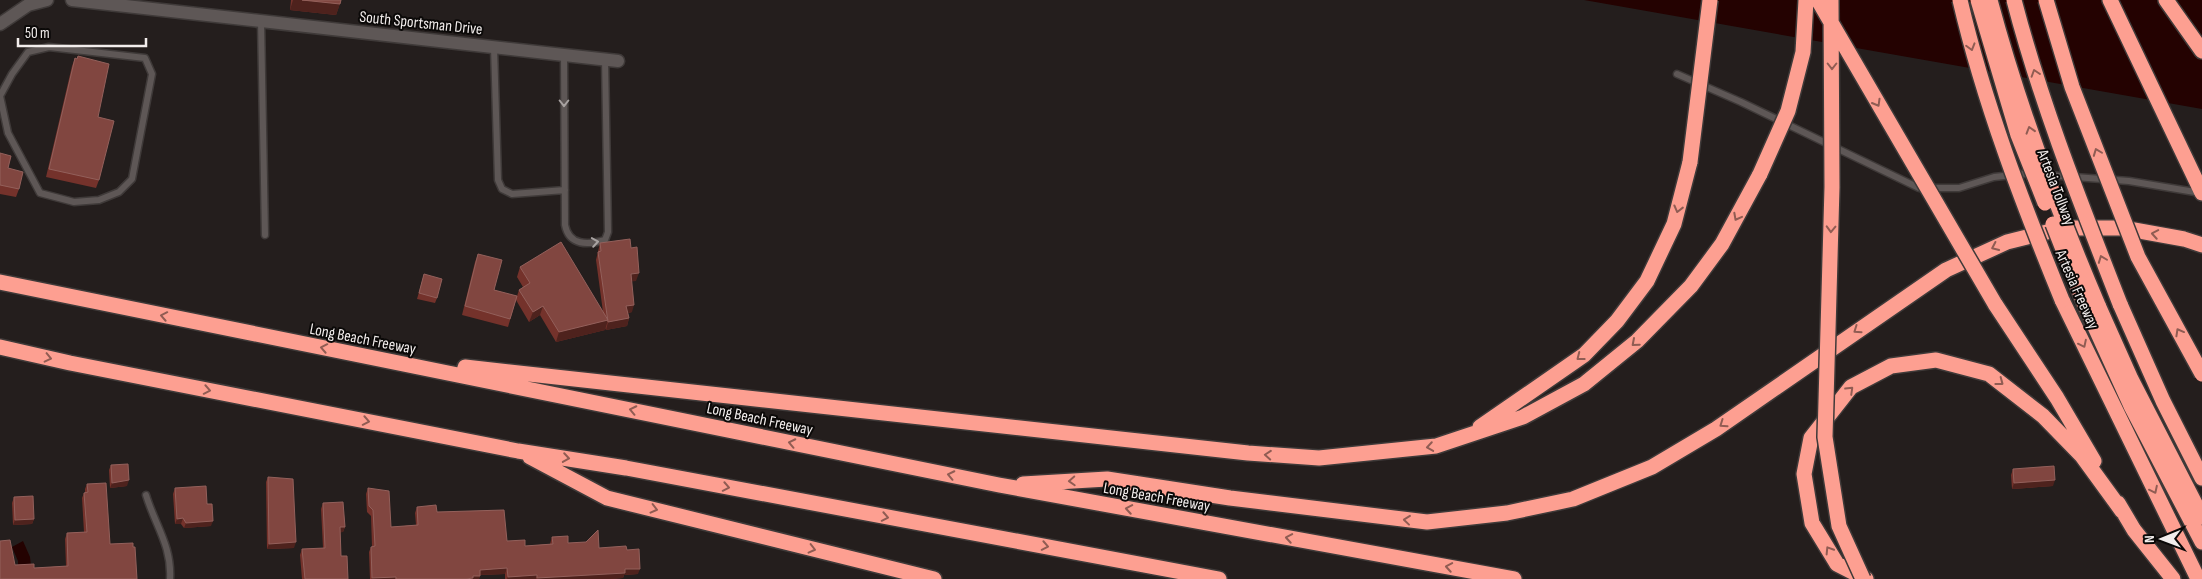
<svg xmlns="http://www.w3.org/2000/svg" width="2202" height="579" viewBox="0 0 2202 579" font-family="'Sofia Sans Condensed',sans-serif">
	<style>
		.water { fill: #240201 }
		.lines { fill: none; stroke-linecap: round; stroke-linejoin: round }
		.lane-casing { stroke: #3f3a39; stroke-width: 9 }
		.street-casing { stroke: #3f3a39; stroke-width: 15 }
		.highway-casing { stroke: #3f3a39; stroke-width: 18 }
		.lane { stroke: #5e5756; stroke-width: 6 }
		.street { stroke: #5e5756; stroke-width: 12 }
		.highway { stroke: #fd9f91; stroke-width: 15 }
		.highway-bridge-casing { stroke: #3f3a39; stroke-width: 18; stroke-linecap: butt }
		.highway-bridge { stroke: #fd9f91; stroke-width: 15 }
		.wall { fill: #74322b }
		.shaded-wall { fill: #4e221d }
		.building { fill: #814640; stroke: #93605b }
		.oneway { stroke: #905c53 }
		.oneway2 { stroke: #a8a2a1 }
		.labels { text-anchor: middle; stroke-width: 4; stroke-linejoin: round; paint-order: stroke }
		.street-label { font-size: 16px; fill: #f2edec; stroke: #0b0908 }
	</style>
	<rect width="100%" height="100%" fill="#241e1d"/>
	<path class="water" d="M 1584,0 L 2202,0 L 2202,109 Z
		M 23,541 L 30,557 L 31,566 L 18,567 L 18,561 L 12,547 Z"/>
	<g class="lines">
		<defs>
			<path id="lane" d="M 261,21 L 265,235
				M 49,47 L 145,58 L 152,74 L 132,179 L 119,192 L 99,200 L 74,202 L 40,193 L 8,133 L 0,96 L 12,74 L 28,52 Z
				M 494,47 L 498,180 L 502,189 L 512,194 L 565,190
				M 564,55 L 565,225 C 569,246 588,245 605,240 L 608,232 L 605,59
				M 1677,74 L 1741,102 L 1919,188 L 1959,188 L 1994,177 L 2032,173
				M 2047,175 L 2129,181 L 2201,193
				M 146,495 C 155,525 172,546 170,579"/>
			<path id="street" d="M 72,0 L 618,61
				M 0,24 L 28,5 L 47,0"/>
			<path id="highway" d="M 2110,0 L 2202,193
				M 2166,0 L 2202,51
				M 0,282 L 999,485 L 1514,579
				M 2062,300 L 2198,579
				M 2084,303 L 2131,406 L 2202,542
				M 1995,304 L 2057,398 L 2094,461
				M 2120,304 L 2163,401 L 2202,478
				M 2098,305 L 2131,379 L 2202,517
				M 0,347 L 70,363 L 518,451 L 626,468 L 1219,579
				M 465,367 L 1248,453 L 1319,458 L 1436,446 L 1523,417 L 1584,384 L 1637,341 L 1691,286 L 1722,244 L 1760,174
				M 1480,427 L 1584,355 L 1617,321 L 1647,281 L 1674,224 L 1690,162
				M 530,457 L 607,498 L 934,579
				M 1023,484 L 1107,479 L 1230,498 L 1427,522 L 1507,513 L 1573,499 L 1652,467 L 1716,429 L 1946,270 L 2007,242 L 2063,228 L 2123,228 L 2184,239 L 2202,245
				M 2118,503 L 2134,530 L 2173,579
				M 1866,579 L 1837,564 L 1812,523 L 1804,474 L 1811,438 L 1851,387 L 1891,366 L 1936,360 L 1989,374 L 2043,416 L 2082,456 L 2122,511"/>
		</defs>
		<use href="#lane" class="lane-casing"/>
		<use href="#street" class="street-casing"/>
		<use href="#highway" class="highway-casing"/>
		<use href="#lane" class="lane"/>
		<use href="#street" class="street"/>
		<use href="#highway" class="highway"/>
		<defs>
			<path id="highway-bridge" d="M 1818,0 L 1995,304
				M 1831,0 L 1832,187 L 1825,437 L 1839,526 L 1863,579
				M 1960,0 C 1984,103 2022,202 2062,300
				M 1978,0 L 2018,135 L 2045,203
				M 1990,0 C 2018,105 2056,206 2098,305
				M 2014,0 C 2041,104 2081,204 2120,304
				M 2046,0 L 2072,87 L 2138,257 L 2202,374
				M 1690,162 L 1710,0
				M 1760,174 L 1788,111 L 1803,52 L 1806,0
				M 2053,224 L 2084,303"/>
		</defs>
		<use href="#highway-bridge" class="highway-bridge-casing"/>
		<use href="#highway-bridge" class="highway-bridge"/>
	</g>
	<path class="wall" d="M 291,0 L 341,0 L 336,15 L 290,10 Z
		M 75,58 L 98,117 L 99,180 L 96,188 L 46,177 L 72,66 Z
		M 0,153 L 19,189 L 16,197 L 0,194 Z
		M 600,243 L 636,281 L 631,281 L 632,312 L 628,313 L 629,318 L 627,326 L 606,330 L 605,328 L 605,330 L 556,342 L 540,315 L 529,322 L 516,300 L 508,327 L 462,315 L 475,262 L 478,254 L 494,290 L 517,296 L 519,290 L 523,287 L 517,277 L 520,267 L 603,312 L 596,260 Z
		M 424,274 L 437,298 L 435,303 L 417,299 Z
		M 111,465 L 127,486 L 110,488 L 109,470 Z
		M 2013,469 L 2053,486 L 2012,489 L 2011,475 Z
		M 268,477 L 294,548 L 267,549 L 266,482 Z
		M 87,484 L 110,544 L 137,579 L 0,579 L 15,565 L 34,568 L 66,566 L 65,539 L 67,533 L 84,532 L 82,498 L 84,493 L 85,493 L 85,489 Z
		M 175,488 L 207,504 L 211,526 L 184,528 L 181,524 L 175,524 L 173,494 Z
		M 368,488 L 391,527 L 416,525 L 415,513 L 417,507 L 437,512 L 507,541 L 525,546 L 550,544 L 552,537 L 568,543 L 599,548 L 627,550 L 638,574 L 624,575 L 623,578 L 610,579 L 505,579 L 505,574 L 480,575 L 479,579 L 370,579 L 369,552 L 371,547 L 372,547 L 371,516 L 367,512 L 366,494 Z
		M 14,497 L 34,519 L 32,524 L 13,525 L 12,503 Z
		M 323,503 L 345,527 L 343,532 L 340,532 L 341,556 L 348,579 L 302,579 L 300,555 L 302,549 L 323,548 L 321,509 Z"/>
	<path class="shaded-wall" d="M 293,0 L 302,0 L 340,4 L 336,15 L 290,10 Z
		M 639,273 L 636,281 L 628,282 L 631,274 Z
		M 634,305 L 632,312 L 624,314 L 626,306 Z
		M 543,306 L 540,315 L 529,322 L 533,312 Z
		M 629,318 L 627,326 L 606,330 L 608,322 Z
		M 608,320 L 605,330 L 556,342 L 559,332 Z
		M 129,480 L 127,486 L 110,488 L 112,483 Z
		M 2055,480 L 2053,486 L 2012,489 L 2014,483 Z
		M 183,518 L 181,524 L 175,524 L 177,519 Z
		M 34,519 L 32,524 L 13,525 L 15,520 Z
		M 213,521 L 211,526 L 184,528 L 186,523 Z
		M 340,527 L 345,527 L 343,532 L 338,533 Z
		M 296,542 L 294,548 L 267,549 L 269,544 Z
		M 507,568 L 505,574 L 478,575 L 480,570 Z
		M 625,569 L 640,569 L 638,574 L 624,575 L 623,578 L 610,579 L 537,579 L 537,578 Z
		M 537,575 L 536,579 L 507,579 L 508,577 Z
		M 473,576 L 480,576 L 479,579 L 466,579 Z
		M 396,577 L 395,579 L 372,579 L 372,578 Z"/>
	<path class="building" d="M 302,0 L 341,0 L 340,4 Z
		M 78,56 L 109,64 L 98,117 L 114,121 L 99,180 L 49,169 L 75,58 L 77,59 Z
		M 0,153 L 11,156 L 8,168 L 23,172 L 19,189 L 0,185 Z
		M 630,239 L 631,248 L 637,247 L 639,273 L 631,274 L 634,305 L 626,306 L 629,318 L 608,322 L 598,252 L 601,251 L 600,243 Z
		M 561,242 L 608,320 L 559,332 L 543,306 L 533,312 L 519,290 L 530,283 L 520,267 Z
		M 478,254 L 502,260 L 494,290 L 517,296 L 510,319 L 465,306 Z
		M 424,274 L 442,279 L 437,298 L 419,293 Z
		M 128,464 L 129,480 L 112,483 L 111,465 Z
		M 2054,466 L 2055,480 L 2014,483 L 2013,469 Z
		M 268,477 L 293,479 L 296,542 L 269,544 Z
		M 106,483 L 110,544 L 133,543 L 133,547 L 135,547 L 137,579 L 0,579 L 0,541 L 10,540 L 15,565 L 34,564 L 34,568 L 68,566 L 67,533 L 87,532 L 84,493 L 88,492 L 87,484 Z
		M 206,486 L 207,504 L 212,504 L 213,521 L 186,523 L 183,518 L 177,519 L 175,488 Z
		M 368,488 L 389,491 L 391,527 L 418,525 L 417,507 L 436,505 L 437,512 L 504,510 L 507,541 L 525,540 L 525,546 L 553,544 L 552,537 L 568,536 L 568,543 L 586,542 L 598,530 L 599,548 L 626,546 L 627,550 L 639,549 L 640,569 L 625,569 L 625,573 L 537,578 L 537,575 L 508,577 L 507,568 L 480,570 L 480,576 L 473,576 L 473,578 L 466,579 L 396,579 L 396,577 L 372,578 L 371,547 L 375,546 L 373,510 L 369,506 Z
		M 33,496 L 34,519 L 15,520 L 14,497 Z
		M 343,502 L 345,527 L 340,527 L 341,556 L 347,556 L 348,579 L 305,579 L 302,549 L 325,548 L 323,503 Z"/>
	<defs><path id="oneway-chevron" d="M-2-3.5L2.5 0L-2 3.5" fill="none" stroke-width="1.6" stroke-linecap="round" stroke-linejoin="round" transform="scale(1.25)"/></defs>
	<g class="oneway">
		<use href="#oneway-chevron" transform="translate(1971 47) rotate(74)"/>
		<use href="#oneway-chevron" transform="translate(1832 66) rotate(90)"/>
		<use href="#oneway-chevron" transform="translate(2035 73) rotate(-108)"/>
		<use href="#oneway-chevron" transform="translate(1877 103) rotate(60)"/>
		<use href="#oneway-chevron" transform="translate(2030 130) rotate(-107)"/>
		<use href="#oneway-chevron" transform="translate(2097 152) rotate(-111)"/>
		<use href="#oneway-chevron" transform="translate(1678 209) rotate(104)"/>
		<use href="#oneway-chevron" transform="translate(1737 217) rotate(118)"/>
		<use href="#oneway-chevron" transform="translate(1831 229) rotate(92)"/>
		<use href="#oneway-chevron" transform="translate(2155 234) rotate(-170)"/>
		<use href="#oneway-chevron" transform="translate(1995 247) rotate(155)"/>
		<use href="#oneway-chevron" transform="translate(2102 259) rotate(-111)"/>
		<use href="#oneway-chevron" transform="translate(164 316) rotate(-169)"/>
		<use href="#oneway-chevron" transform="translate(1857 330) rotate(145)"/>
		<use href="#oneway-chevron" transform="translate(2179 332) rotate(-119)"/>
		<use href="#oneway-chevron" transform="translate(1635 343) rotate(139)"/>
		<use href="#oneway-chevron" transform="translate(2083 344) rotate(64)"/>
		<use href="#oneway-chevron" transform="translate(324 348) rotate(-169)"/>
		<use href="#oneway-chevron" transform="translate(1580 357) rotate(142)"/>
		<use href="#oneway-chevron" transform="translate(48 358) rotate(13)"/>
		<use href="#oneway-chevron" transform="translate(2000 382) rotate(37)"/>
		<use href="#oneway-chevron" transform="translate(207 390) rotate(11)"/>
		<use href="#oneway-chevron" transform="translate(1850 390) rotate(-44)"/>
		<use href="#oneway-chevron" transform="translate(633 410) rotate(-168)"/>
		<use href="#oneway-chevron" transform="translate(366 421) rotate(11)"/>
		<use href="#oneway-chevron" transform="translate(1723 424) rotate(145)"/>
		<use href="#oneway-chevron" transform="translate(792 443) rotate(-168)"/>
		<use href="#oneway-chevron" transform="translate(1430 447) rotate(171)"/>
		<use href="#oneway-chevron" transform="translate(1268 455) rotate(-176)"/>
		<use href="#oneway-chevron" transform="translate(566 458) rotate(9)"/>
		<use href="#oneway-chevron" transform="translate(951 475) rotate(-168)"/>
		<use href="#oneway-chevron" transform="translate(1072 481) rotate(177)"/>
		<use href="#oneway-chevron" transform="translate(726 487) rotate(11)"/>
		<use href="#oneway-chevron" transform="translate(2154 490) rotate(64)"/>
		<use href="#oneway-chevron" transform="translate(654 509) rotate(14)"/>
		<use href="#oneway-chevron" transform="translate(1129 509) rotate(-170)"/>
		<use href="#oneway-chevron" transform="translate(885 517) rotate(11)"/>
		<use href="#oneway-chevron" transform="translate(1407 520) rotate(-174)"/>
		<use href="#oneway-chevron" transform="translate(1289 538) rotate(-170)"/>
		<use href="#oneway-chevron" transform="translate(1045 546) rotate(11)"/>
		<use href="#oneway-chevron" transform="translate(812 549) rotate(14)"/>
		<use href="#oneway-chevron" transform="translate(1829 550) rotate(-122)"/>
		<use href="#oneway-chevron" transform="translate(1449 567) rotate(-170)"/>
	</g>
	<g class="oneway2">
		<use href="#oneway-chevron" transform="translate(564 103) rotate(90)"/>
		<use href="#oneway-chevron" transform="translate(595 242) rotate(-9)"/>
	</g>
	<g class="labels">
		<g class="street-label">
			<text transform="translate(421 22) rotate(6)" y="6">South Sportsman Drive</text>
			<text transform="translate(2057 187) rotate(69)" y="6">Artesia Tollway</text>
			<text transform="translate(2078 289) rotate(66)" y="6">Artesia Freeway</text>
			<text transform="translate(363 338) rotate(11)" y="6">Long Beach Freeway</text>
			<text transform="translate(760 418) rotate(12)" y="6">Long Beach Freeway</text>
			<text transform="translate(1157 496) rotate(10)" y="6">Long Beach Freeway</text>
		</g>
	</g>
	<g transform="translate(2162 539) rotate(269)" stroke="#0b0908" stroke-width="4" paint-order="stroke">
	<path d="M0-4L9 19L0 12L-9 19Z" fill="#f2edec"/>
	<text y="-8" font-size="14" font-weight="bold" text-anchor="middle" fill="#f2edec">N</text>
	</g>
	<path d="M18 38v8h128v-8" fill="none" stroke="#f2edec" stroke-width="2.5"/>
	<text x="25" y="38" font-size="15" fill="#f2edec" stroke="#0b0908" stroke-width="4" paint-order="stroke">50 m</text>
</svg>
